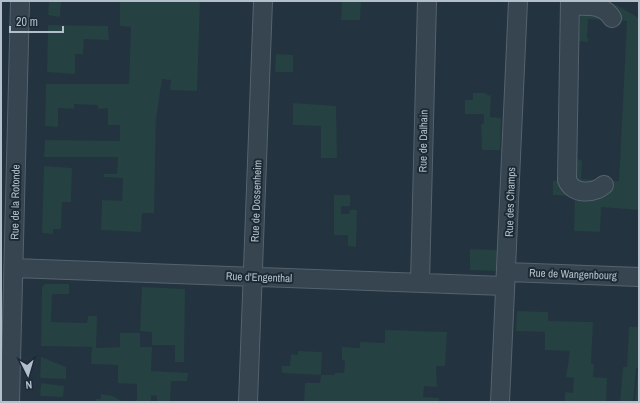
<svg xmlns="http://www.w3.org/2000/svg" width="640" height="403" viewBox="0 0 640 403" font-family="'Archivo Narrow',sans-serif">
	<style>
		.green { fill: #254141 }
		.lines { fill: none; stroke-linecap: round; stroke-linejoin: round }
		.minor-casing { stroke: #55636e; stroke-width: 20 }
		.minor { stroke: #374550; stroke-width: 18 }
		.labels { text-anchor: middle; stroke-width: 4; stroke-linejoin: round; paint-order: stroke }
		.street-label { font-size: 11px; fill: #b3c0cb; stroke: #1c2a35 }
	</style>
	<rect width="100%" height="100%" fill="#233340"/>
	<path class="green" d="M 49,1 L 61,1 L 60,17 L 48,15 Z
		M 120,1 L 200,1 L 197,91 L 170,90 L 171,80 L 162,79 L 156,119 L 154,213 L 142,213 L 141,232 L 101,230 L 102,200 L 122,201 L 123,178 L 104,177 L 104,174 L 117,174 L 118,157 L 44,157 L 45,140 L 120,141 L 120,125 L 108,125 L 108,108 L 98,109 L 98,105 L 74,104 L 74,109 L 58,108 L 58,127 L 45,126 L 46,84 L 129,84 L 131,27 L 120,26 Z
		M 342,1 L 361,1 L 360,20 L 341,20 Z
		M 586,1 L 609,1 L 639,18 L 639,210 L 601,207 L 600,232 L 574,231 L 575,196 L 553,195 L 553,181 L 559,181 L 597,198 C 606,196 612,190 613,181 L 619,181 L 627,21 L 588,19 L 587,38 L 589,40 L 587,42 L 579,41 L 580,17 L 586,13 Z
		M 48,25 L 108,26 L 109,40 L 84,39 L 83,54 L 75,54 L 75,74 L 47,72 Z
		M 276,54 L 293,55 L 293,72 L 275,72 Z
		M 473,93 L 484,93 L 491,96 L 490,117 L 501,118 L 500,150 L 482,150 L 481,124 L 484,123 L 484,114 L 465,114 L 465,100 L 473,100 Z
		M 293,103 L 336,106 L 337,158 L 321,158 L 321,126 L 293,125 Z
		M 576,158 L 582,161 L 581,179 L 596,180 L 596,184 L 576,184 Z
		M 44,166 L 72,168 L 71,202 L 62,202 L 61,229 L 53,229 L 53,234 L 42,233 Z
		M 334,195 L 350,195 L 350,206 L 341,206 L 341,214 L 349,214 L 350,210 L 357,210 L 356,247 L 348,246 L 348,235 L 334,235 Z
		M 470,249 L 497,250 L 496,271 L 470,270 Z
		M 45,284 L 69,284 L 69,294 L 52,294 L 51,322 L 87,323 L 88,316 L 97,316 L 96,348 L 120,347 L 120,333 L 140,333 L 140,347 L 152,347 L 151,371 L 188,373 L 187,381 L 171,381 L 170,401 L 157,402 L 157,396 L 151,395 L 151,402 L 135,402 L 137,399 L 137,384 L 118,383 L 118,365 L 91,364 L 92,347 L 41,346 L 42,287 Z
		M 142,287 L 185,289 L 184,362 L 175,362 L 175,345 L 152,345 L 152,332 L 140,331 Z
		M 517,311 L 548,312 L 548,321 L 593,322 L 591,364 L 594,364 L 593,377 L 607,378 L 606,402 L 565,402 L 565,392 L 573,393 L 574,378 L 566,377 L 570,351 L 545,350 L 545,332 L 516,331 Z
		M 629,327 L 639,327 L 639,402 L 635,402 L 638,368 L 636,368 L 633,402 L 620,402 L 623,367 L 627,367 Z
		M 385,330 L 447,332 L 445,366 L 436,366 L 437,387 L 424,386 L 423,397 L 439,398 L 439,402 L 304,402 L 305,383 L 320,383 L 321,375 L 282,373 L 282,366 L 290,366 L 291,354 L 298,355 L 298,351 L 322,352 L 321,375 L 335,375 L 335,373 L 344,373 L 345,361 L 342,360 L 342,347 L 360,348 L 360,342 L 385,343 Z
		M 41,357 L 66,367 L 66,378 L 67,379 L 40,378 Z
		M 41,383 L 64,386 L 63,397 L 40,396 Z
		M 101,394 L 113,396 L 123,402 L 96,402 L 96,399 L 101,399 Z"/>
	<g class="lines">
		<defs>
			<path id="minor" d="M 570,1 L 567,180 C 573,195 593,194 604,185
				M 570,6 C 586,6 603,3 612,18
				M 14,268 L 504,286
				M 507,272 L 639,277
				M 420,282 L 427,1
				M 10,402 L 20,1
				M 248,402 L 263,1
				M 500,402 L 518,1"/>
		</defs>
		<use href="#minor" class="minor-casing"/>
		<use href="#minor" class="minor"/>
	</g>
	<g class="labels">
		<g class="street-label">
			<text transform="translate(423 141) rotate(-89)" y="4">Rue de Dalhain</text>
			<text transform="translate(256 201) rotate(-88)" y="4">Rue de Dossenheim</text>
			<text transform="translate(15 202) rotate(-89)" y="4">Rue de la Rotonde</text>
			<text transform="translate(510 202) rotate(-88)" y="4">Rue des Champs</text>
			<text transform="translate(573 274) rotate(2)" y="4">Rue de Wangenbourg</text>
			<text transform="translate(259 277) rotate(2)" y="4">Rue d'Engenthal</text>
		</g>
	</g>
	<rect width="640" height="403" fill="none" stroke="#b3c0cb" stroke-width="4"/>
	<g transform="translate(28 375) rotate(175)" stroke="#1c2a35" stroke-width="3" paint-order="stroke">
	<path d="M0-3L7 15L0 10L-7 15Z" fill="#b3c0cb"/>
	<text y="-6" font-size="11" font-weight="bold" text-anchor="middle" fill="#b3c0cb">N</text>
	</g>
	<path d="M10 26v6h53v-6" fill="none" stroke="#b3c0cb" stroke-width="2"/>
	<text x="16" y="26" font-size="12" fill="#b3c0cb" stroke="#1c2a35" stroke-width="3" paint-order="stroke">20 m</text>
</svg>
